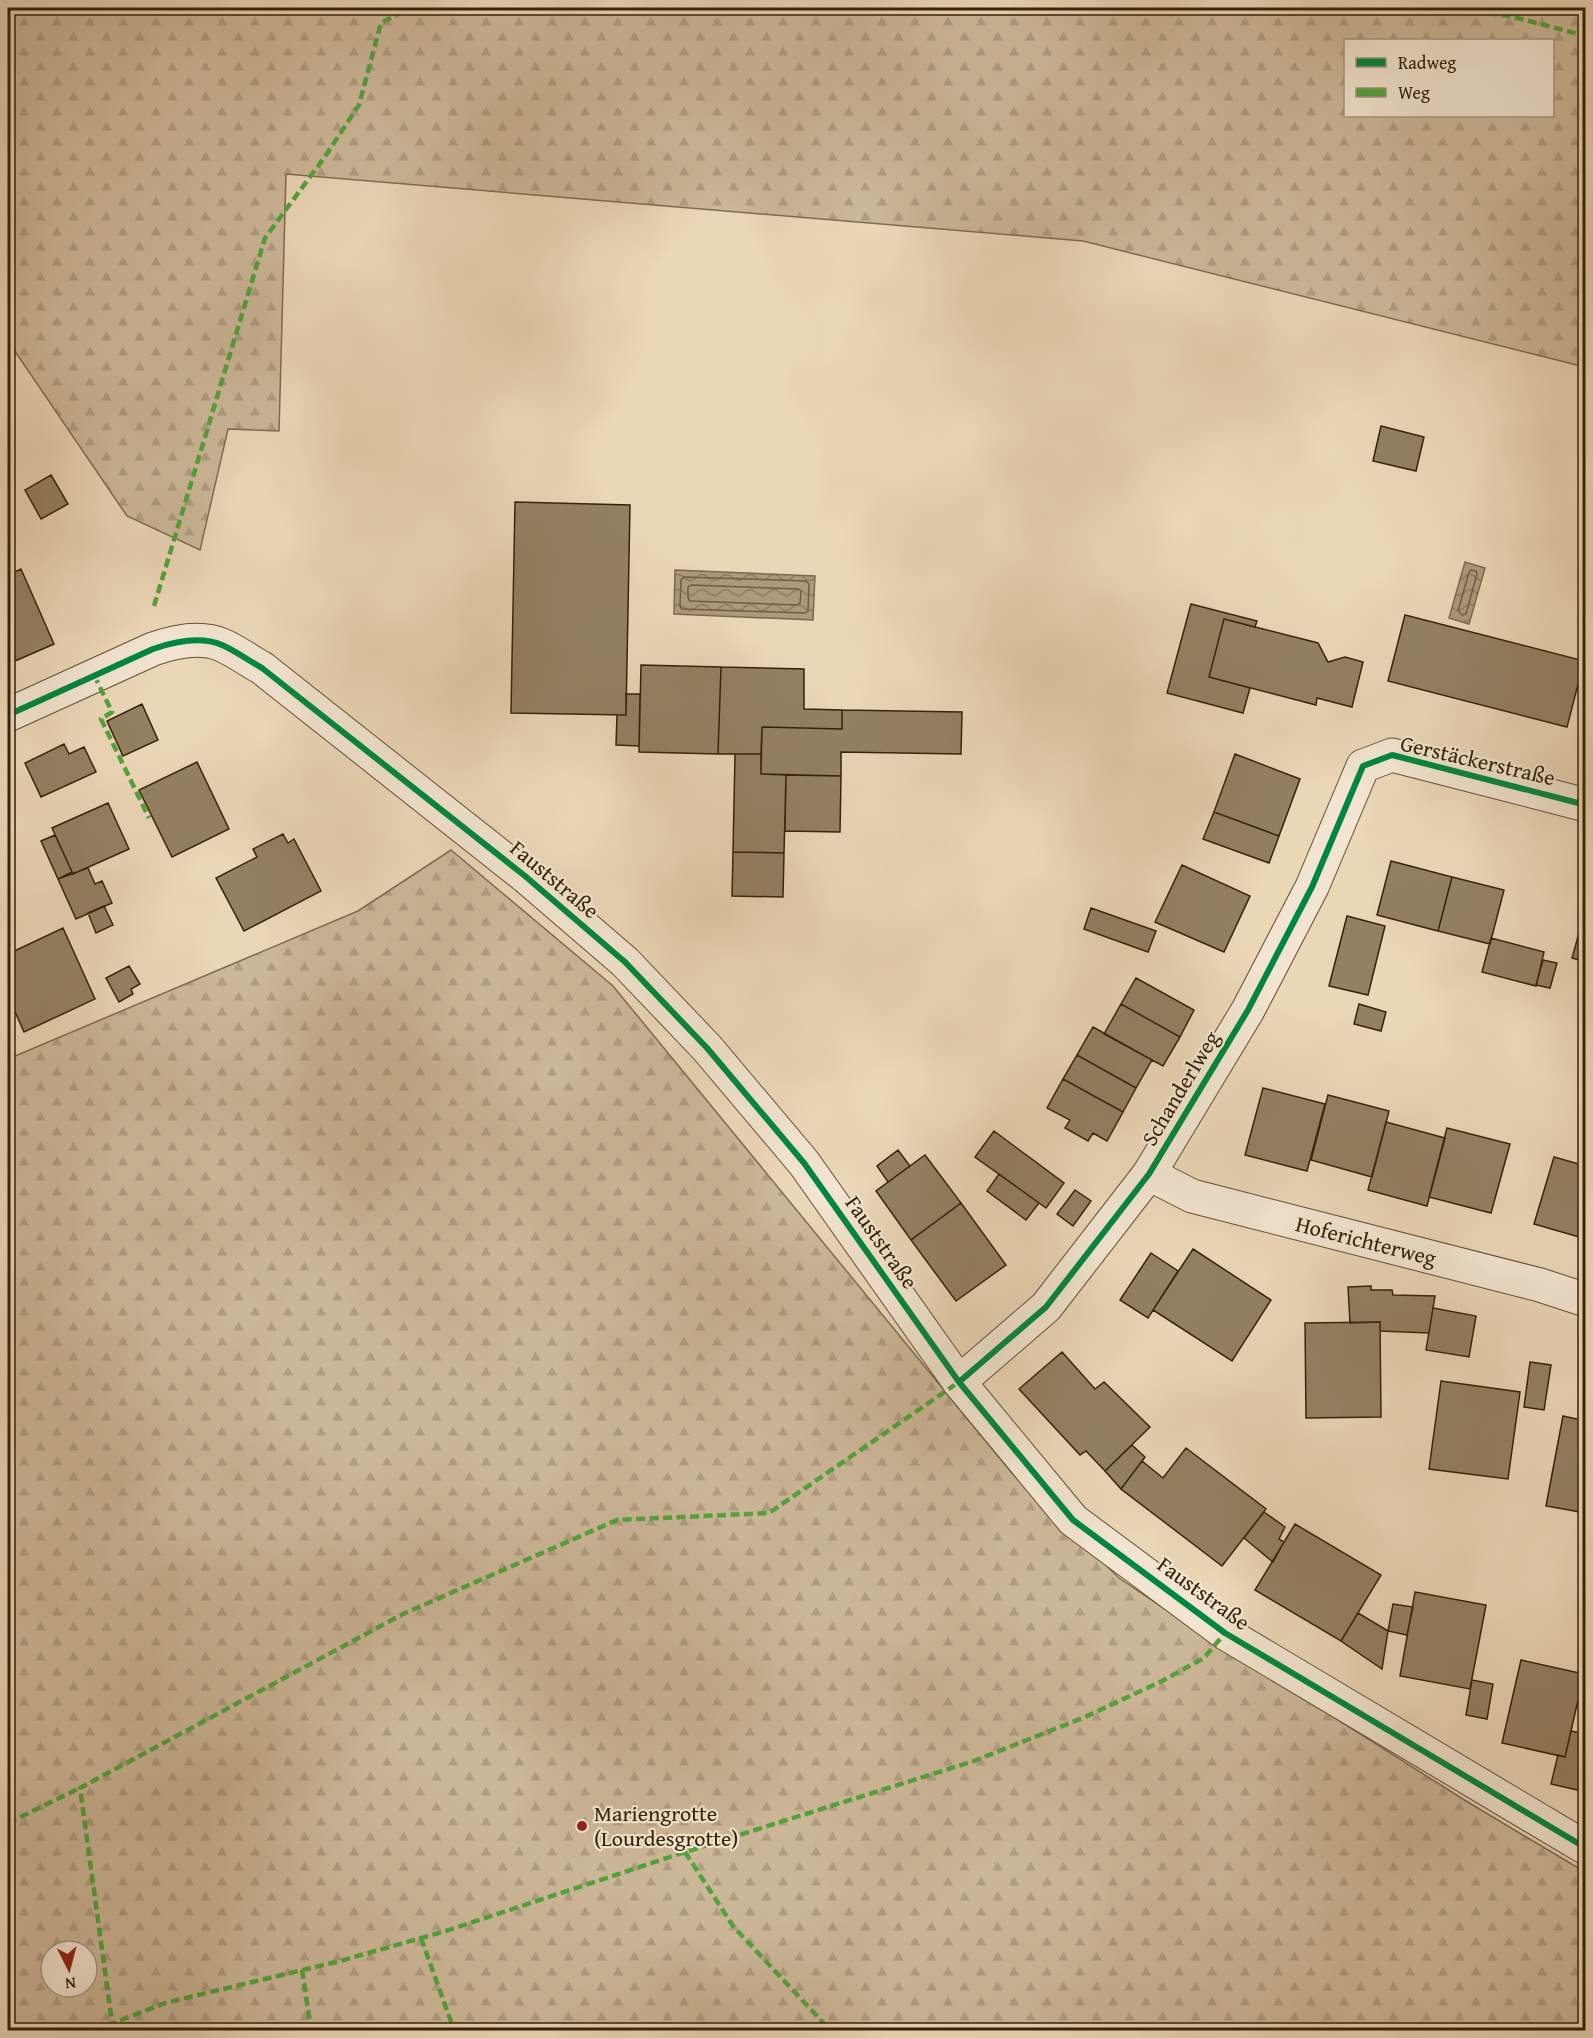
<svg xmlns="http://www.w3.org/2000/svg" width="1593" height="2038" viewBox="0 0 1593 2038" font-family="'Gentium Book Plus',serif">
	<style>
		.forest { fill: url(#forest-firs); stroke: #806c50; stroke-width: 1.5; fill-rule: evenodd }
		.water { fill: url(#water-waves); stroke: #7d694d; stroke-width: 1.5 }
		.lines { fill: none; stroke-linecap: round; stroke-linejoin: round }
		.shore { stroke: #715e42; stroke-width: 1.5 }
		.building { fill: #948062; stroke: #352208; stroke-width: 1.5 }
		.minor-casing { stroke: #624f34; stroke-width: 35 }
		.minor { stroke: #f2e4d0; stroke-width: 33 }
		.quiet { stroke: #53a23e; stroke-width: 4.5; stroke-dasharray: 9 4.5; stroke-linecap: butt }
		.cycleway-casing { stroke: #f2e4d0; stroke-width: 10 }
		.cycleway { stroke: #00873e; stroke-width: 6 }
		.poi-dot { fill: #8f2418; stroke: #f2e4d0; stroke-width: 2 }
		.labels { text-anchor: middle; stroke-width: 4.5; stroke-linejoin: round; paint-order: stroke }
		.street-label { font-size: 22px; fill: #352208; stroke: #f2e4d0 }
		.poi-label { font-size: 22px; fill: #352208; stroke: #f2e4d0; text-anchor: start }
	</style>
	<defs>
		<pattern id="forest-firs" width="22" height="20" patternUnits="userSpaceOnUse" patternTransform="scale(1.5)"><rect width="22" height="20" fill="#ccb798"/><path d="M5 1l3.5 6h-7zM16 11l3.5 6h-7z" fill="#b09d82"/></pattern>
		<pattern id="water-waves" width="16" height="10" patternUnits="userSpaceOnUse" patternTransform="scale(1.5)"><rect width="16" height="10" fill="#ad997b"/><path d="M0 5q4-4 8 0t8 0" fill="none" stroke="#8e7c63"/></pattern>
	</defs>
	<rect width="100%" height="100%" fill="#ebd6b6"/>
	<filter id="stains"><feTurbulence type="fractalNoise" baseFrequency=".00333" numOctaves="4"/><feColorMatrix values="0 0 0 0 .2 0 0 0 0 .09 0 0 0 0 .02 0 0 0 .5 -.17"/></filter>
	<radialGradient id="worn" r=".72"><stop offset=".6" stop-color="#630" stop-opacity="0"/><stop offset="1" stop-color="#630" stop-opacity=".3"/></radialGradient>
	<path class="forest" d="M 8,8 L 1585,8 L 1585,367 L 1083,241 L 286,174 L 279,431 L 228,429 L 200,550 L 127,516 L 8,341 ZM 1346,40 L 1552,40 L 1552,116 L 1346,116 Z
		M 451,850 L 613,986 L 1012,1473 L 1119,1578 L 1199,1632 L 1466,1801 L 1585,1872 L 1585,2030 L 8,2030 L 8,1059 L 358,911 ZM 51,1951 L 87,1951 L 87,1987 L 51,1987 Z"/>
	<path class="water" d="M 1465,562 L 1485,568 L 1469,624 L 1449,618 Z
		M 675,570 L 815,576 L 813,620 L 674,614 Z"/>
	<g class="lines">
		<path class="shore" d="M 1471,570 L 1476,571 L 1477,574 L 1466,614 L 1462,615 L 1458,611 L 1469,572 Z
			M 684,577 L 806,581 L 809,584 L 808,611 L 805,613 L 682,609 L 680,606 L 681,580 Z
			M 691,585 L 798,589 L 801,591 L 800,603 L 797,605 L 690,601 L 688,598 L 688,587 Z"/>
	</g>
	<path class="building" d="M 1381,426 L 1424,437 L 1416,471 L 1373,461 Z
		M 51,475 L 68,504 L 41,519 L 25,490 Z
		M 515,502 L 630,505 L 626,715 L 511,713 Z
		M 21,569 L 54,644 L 8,664 L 8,575 Z
		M 1191,604 L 1257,621 L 1255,627 L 1224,619 L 1209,677 L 1250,688 L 1243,713 L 1167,693 Z
		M 1405,615 L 1584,661 L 1567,727 L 1388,681 Z
		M 1224,619 L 1318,643 L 1328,662 L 1345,657 L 1363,662 L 1352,707 L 1317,698 L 1316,705 L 1209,677 Z
		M 641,665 L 721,667 L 718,754 L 639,752 Z
		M 721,667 L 804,669 L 804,709 L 842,710 L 842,729 L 762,727 L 761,754 L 718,754 Z
		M 626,694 L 640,694 L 639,746 L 616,745 L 617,715 L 626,715 Z
		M 142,704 L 158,740 L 123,756 L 107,721 Z
		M 842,710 L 962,712 L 961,754 L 841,752 L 841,776 L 761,774 L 762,727 L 842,729 Z
		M 64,744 L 69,754 L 84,747 L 96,772 L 41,797 L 25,763 Z
		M 735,754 L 761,754 L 761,774 L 786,775 L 784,853 L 733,852 Z
		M 1235,754 L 1300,779 L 1279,836 L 1214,812 Z
		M 197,762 L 229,829 L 172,857 L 139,790 Z
		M 786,775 L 841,776 L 840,832 L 785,831 Z
		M 108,803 L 129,849 L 73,874 L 52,828 Z
		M 1214,812 L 1279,836 L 1269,863 L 1203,839 Z
		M 283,834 L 288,843 L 294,839 L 321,891 L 244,931 L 216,878 L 257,857 L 253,849 Z
		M 55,835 L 72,872 L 58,879 L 41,841 Z
		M 733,852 L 784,853 L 783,897 L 732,896 Z
		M 1391,861 L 1452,877 L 1438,931 L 1377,915 Z
		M 1182,865 L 1250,896 L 1224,952 L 1155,922 Z
		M 88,868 L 95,884 L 102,881 L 112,903 L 76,919 L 58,879 Z
		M 1452,877 L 1504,890 L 1490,944 L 1438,931 Z
		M 104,906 L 113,925 L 96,933 L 88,913 Z
		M 1091,908 L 1156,931 L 1148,952 L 1084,929 Z
		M 1586,908 L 1586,962 L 1572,958 Z
		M 1347,916 L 1385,926 L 1368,995 L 1329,986 Z
		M 63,928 L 95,999 L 24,1032 L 8,996 L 8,954 Z
		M 1491,938 L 1544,952 L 1536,986 L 1482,972 Z
		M 1543,960 L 1557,963 L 1550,988 L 1536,985 Z
		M 129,966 L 140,984 L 131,989 L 133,994 L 119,1002 L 106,978 Z
		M 1136,978 L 1194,1010 L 1180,1037 L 1121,1004 Z
		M 1121,1004 L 1180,1037 L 1163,1066 L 1104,1034 Z
		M 1359,1004 L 1386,1012 L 1381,1031 L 1354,1024 Z
		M 1093,1027 L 1152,1060 L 1136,1088 L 1077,1055 Z
		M 1077,1055 L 1136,1088 L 1123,1112 L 1063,1079 Z
		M 1063,1079 L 1123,1112 L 1107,1141 L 1093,1133 L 1088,1141 L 1065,1128 L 1070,1120 L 1047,1108 Z
		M 1263,1088 L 1325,1104 L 1307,1171 L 1245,1155 Z
		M 1328,1095 L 1389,1111 L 1372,1177 L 1311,1160 Z
		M 1386,1122 L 1445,1138 L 1427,1206 L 1368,1190 Z
		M 1447,1128 L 1510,1144 L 1491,1213 L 1429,1197 Z
		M 994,1131 L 1064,1183 L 1046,1208 L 975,1157 Z
		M 898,1150 L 910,1166 L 888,1182 L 877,1166 Z
		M 925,1155 L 961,1203 L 911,1240 L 876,1191 Z
		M 1554,1157 L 1586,1166 L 1586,1239 L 1534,1224 Z
		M 999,1174 L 1039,1203 L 1026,1220 L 987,1191 Z
		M 1075,1190 L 1091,1201 L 1073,1226 L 1057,1214 Z
		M 961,1203 L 1006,1265 L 956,1301 L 911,1240 Z
		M 1193,1249 L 1271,1300 L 1232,1361 L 1153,1310 Z
		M 1151,1253 L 1178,1271 L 1148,1318 L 1120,1300 Z
		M 1371,1286 L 1371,1290 L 1392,1290 L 1393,1295 L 1435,1296 L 1429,1333 L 1380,1331 L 1380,1322 L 1350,1323 L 1348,1287 Z
		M 1433,1308 L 1476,1316 L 1469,1357 L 1426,1350 Z
		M 1380,1322 L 1381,1417 L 1306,1418 L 1305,1323 Z
		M 1062,1352 L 1095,1389 L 1104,1382 L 1150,1427 L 1105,1471 L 1086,1451 L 1080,1455 L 1019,1389 Z
		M 1530,1362 L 1551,1365 L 1544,1410 L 1524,1407 Z
		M 1441,1381 L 1520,1392 L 1508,1479 L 1429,1469 Z
		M 1563,1416 L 1586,1421 L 1586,1513 L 1546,1506 Z
		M 1132,1445 L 1145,1457 L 1121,1489 L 1105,1471 Z
		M 1186,1448 L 1266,1509 L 1222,1566 L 1121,1489 L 1142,1461 L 1163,1478 Z
		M 1264,1512 L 1285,1527 L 1279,1539 L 1284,1542 L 1273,1562 L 1244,1538 Z
		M 1295,1524 L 1381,1575 L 1341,1641 L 1255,1590 Z
		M 1415,1592 L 1486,1605 L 1470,1689 L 1400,1676 Z
		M 1393,1604 L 1413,1607 L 1407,1635 L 1388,1631 Z
		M 1358,1613 L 1388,1631 L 1382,1669 L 1341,1641 Z
		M 1521,1660 L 1584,1674 L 1565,1757 L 1502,1743 Z
		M 1472,1680 L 1493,1684 L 1487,1719 L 1466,1715 Z
		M 1571,1731 L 1586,1734 L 1586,1778 L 1582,1791 L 1551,1784 L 1558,1755 L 1565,1757 Z"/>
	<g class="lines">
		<defs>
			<g id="minor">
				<path d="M 8,715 L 153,649 C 173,642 201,636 222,645 C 236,651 249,661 262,668 L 525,876 L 625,962 L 707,1048 L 804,1163 L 959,1382 L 1073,1520 L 1225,1633 L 1586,1848"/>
				<path id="s1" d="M 1149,1174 L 1192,1196 L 1540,1285 L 1586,1300"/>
				<path d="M 959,1382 L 1046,1307 L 1149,1174 L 1248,1010 L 1312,887 L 1363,766 L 1392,755 L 1586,805"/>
			</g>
		</defs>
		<use href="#minor" class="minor-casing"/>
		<use href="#minor" class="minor"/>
		<path class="quiet" d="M 1448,8 L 1510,16 L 1586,36
			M 8,489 L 11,487
			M 154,606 L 265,238 L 324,158 L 359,105 L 381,23 L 410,8
			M 94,675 L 112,712 L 101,719 L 149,818
			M 8,1823 L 80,1788
			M 685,1852 L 733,1926 L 830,2030
			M 421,1938 L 454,2030
			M 302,1970 L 311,2030
			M 95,2030 L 165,2003 L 340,1961 L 446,1931 L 685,1852 L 974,1761 L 1085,1717 L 1162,1681 L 1204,1658 L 1225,1633
			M 113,2030 L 80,1788 L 403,1614 L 617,1520 L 769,1513 L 959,1382"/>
		<defs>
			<path id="cycleway" d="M 8,715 L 153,649 C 173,642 201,636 222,645 C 236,651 249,661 262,668 L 525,876 L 625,962 L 707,1048 L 804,1163 L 959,1382 L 1073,1520 L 1225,1633 L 1586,1848
				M 959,1382 L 1046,1307 L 1149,1174 L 1248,1010 L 1312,887 L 1363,766 L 1392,755 L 1586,805"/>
		</defs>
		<use href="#cycleway" class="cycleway-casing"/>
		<use href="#cycleway" class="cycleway"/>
	</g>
	<circle class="poi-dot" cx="582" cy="1826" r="6"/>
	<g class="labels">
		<g class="street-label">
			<text transform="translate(1478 760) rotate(13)" y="8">Gerstäckerstraße</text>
			<text transform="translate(555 879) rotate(40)" y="8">Fauststraße</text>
			<text transform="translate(1180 1088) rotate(-59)" y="8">Schanderlweg</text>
			<text dy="8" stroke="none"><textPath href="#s1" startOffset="228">Hoferichterweg</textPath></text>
			<text transform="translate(882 1242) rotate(55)" y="8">Fauststraße</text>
			<text transform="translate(1204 1593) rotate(36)" y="8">Fauststraße</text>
		</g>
		<g class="poi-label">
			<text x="594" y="1821">Mariengrotte<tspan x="594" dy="25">(Lourdesgrotte)</tspan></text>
		</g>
	</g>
	<rect width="1593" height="2038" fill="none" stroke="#ebd6b6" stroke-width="30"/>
	<rect x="9" y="9" width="1575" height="2020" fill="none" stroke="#352208" stroke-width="3"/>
	<rect x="15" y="15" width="1563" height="2008" fill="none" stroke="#352208" stroke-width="1.5"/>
	<rect x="1344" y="39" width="210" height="78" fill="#f2e4d0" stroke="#a69680" stroke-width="1.5"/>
	<rect x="1356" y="58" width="30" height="9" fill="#00873e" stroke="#a69680" stroke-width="1.5"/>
	<text x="1398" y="69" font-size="18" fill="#352208">Radweg</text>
	<rect x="1356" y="88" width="30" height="9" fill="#53a23e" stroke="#a69680" stroke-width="1.5"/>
	<text x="1398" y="99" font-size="18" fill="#352208">Weg</text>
	<g transform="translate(69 1969) rotate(174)"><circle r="28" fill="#f2e4d0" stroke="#a69680" stroke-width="1.5"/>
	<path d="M0-4.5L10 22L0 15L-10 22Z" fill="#8f2418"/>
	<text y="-9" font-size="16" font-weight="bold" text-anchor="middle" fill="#352208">N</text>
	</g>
	<rect width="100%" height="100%" filter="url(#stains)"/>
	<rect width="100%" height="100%" fill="url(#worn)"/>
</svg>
